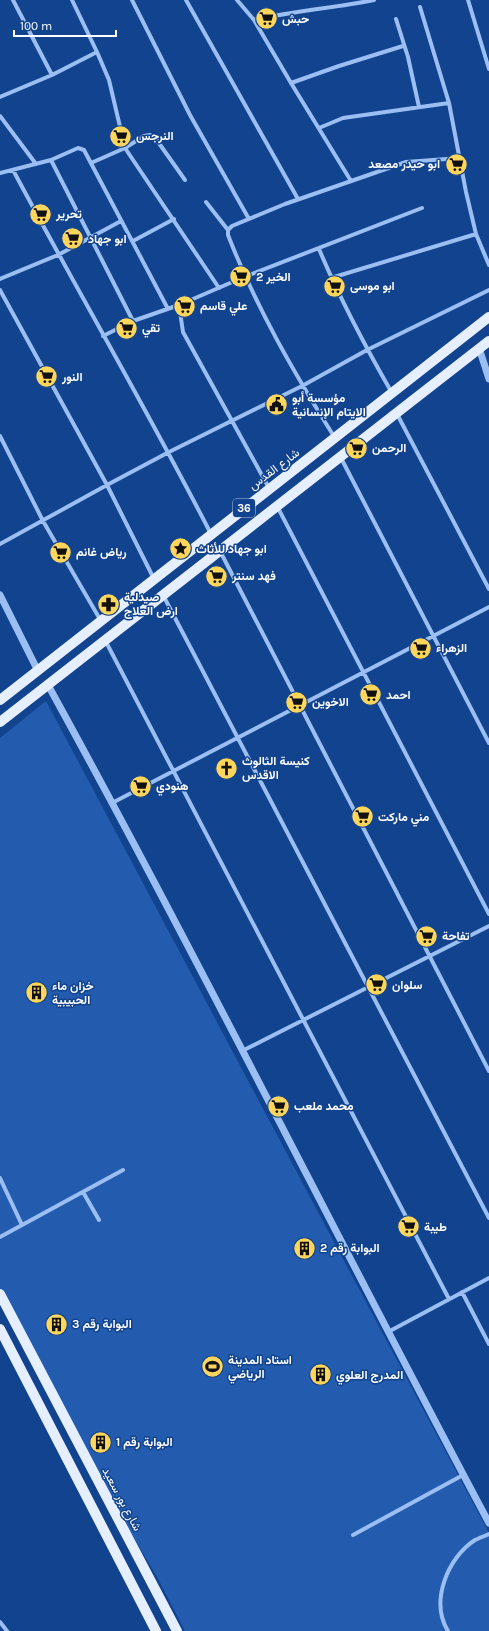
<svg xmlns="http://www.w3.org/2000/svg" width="489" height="1631" viewBox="0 0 489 1631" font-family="Karla,Vazirmatn,sans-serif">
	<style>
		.green { fill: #235cae }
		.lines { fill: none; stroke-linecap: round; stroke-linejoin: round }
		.minor { stroke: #9bbff2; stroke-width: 4 }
		.tertiary { stroke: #9bbff2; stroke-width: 7 }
		.primary { stroke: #e6efff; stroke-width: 10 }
		.labels { text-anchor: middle; stroke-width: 3; stroke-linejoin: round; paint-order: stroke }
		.shield { fill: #11438f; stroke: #b8c7dd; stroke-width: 1 }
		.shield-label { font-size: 11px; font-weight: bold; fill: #fff }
		.poi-label { font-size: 12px; font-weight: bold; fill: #fff; stroke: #11438f; text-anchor: start }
		.street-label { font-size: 12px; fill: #fff; stroke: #11438f }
	</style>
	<rect width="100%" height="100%" fill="#11438f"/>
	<path class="green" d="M 46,701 L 489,1533 L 489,1631 L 185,1631 L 157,1577 L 69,1428 L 0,1295 L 0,738 Z"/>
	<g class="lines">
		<path class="minor" d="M 13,0 L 52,75
			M 72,0 L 97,52 L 109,80 L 125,148 L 219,288
			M 132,0 L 190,115 L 249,219
			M 186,0 L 298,199
			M 237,0 L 254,20 L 291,83 L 351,181
			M 468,0 L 489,69
			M 420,7 L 449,103 L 466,192 L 476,234 L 489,265
			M 396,19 L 408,57 L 419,107
			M 254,20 C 294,11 334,8 374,0
			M 291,83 L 339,66 L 403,46
			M 0,97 L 52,75 L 97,52
			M 0,116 L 36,164
			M 319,128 L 343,118 L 449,103
			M 51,160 L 133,321
			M 91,163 L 125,148 L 144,136 L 150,135 L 156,139 L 185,180
			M 13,170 C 78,292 148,411 211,534
			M 0,173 L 51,160 L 78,148 L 84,150 L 168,309
			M 206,202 L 228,230 L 228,235 C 256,307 294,373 335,438
			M 228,230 L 232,226 L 285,204 L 406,162 L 460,158
			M 133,241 L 174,219
			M 319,249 C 340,299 365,346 392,393
			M 331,278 L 476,234
			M 0,279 L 58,255 L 121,221
			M 0,290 L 107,485 L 154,579
			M 179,305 L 183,332 L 269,488
			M 103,336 L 133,321 L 179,305 L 244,277 L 422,208
			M 397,414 L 489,589
			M 0,436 L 43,521 L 101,621
			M 341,458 L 489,743
			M 277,506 L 489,914
			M 0,544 L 107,485 L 169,452 L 302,386 L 367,350 L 489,290
			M 220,551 L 489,1071
			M 163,595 L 489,1218
			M 105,640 L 449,1299
			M 112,803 L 489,607
			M 242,1051 L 489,926
			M 0,1178 L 22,1225
			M 83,1192 L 99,1220
			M 0,1237 L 123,1170
			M 462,1292 L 489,1344
			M 388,1332 L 489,1278
			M 353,1535 L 463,1475
			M 0,1622 L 7,1631
			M 448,1631 C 430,1602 447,1558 475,1540 C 479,1538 484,1536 489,1534"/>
		<path class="tertiary" d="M 479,348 L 489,379
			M 0,595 L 38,671
			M 48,685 C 200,961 340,1244 489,1523"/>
		<path class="primary" d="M 0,700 L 489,317
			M 0,722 L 489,341
			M 0,1294 L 177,1631
			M 0,1329 L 156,1631"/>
	</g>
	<defs>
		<symbol id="supermarket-disc" viewBox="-11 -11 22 22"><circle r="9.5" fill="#ffd65c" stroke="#11438f"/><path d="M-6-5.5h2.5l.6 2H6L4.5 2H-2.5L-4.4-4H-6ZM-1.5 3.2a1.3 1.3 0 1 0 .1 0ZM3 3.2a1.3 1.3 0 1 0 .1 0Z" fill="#111"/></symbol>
		<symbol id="civic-disc" viewBox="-11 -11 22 22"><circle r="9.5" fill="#ffd65c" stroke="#11438f"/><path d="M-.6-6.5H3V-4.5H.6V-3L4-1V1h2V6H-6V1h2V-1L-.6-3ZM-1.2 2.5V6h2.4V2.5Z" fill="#111"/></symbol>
		<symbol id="sight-disc" viewBox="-11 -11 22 22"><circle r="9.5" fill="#ffd65c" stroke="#11438f"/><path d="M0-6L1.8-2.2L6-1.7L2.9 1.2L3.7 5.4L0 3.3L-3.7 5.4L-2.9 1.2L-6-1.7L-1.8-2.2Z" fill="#111"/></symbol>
		<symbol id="pharmacy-disc" viewBox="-11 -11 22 22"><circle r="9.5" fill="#ffd65c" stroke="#11438f"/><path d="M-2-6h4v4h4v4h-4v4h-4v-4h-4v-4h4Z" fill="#111"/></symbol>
		<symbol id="church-disc" viewBox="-11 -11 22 22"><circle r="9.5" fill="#ffd65c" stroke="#11438f"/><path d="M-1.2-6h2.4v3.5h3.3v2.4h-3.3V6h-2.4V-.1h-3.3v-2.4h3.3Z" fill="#111"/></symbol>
		<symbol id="building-disc" viewBox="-11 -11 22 22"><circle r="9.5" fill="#ffd65c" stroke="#11438f"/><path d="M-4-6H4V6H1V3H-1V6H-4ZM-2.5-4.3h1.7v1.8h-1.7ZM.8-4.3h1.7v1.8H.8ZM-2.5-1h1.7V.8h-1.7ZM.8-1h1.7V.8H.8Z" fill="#111"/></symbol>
		<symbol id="stadium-disc" viewBox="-11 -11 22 22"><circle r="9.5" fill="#ffd65c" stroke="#11438f"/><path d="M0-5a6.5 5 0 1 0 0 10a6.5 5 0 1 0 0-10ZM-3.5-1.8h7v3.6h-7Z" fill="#111"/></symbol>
	</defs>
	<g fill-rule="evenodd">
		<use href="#supermarket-disc" x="254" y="6" width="25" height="25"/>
		<use href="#supermarket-disc" x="108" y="124" width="25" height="25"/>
		<use href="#supermarket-disc" x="444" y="152" width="25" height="25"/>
		<use href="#supermarket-disc" x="28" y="202" width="25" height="25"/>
		<use href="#supermarket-disc" x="60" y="226" width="25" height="25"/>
		<use href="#supermarket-disc" x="228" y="264" width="25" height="25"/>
		<use href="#supermarket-disc" x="322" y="274" width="25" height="25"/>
		<use href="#supermarket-disc" x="172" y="294" width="25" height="25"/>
		<use href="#supermarket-disc" x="114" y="316" width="25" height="25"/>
		<use href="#supermarket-disc" x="34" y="364" width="25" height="25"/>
		<use href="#civic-disc" x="264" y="392" width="25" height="25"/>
		<use href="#supermarket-disc" x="344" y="436" width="25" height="25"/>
		<use href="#sight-disc" x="168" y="536" width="25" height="25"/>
		<use href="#supermarket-disc" x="48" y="540" width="25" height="25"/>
		<use href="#supermarket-disc" x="204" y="564" width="25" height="25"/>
		<use href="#pharmacy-disc" x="96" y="592" width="25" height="25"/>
		<use href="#supermarket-disc" x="408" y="636" width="25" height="25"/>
		<use href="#supermarket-disc" x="358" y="682" width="25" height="25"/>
		<use href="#supermarket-disc" x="284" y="690" width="25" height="25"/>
		<use href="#church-disc" x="214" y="756" width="25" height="25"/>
		<use href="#supermarket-disc" x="128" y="774" width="25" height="25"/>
		<use href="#supermarket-disc" x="350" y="804" width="25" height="25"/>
		<use href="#supermarket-disc" x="414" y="924" width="25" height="25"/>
		<use href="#supermarket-disc" x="364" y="972" width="25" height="25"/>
		<use href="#building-disc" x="24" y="980" width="25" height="25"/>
		<use href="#supermarket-disc" x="266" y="1094" width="25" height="25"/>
		<use href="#supermarket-disc" x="396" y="1214" width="25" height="25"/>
		<use href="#building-disc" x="292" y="1236" width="25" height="25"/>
		<use href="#building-disc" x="44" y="1312" width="25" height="25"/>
		<use href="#stadium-disc" x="200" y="1354" width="25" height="25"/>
		<use href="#building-disc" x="308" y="1362" width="25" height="25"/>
		<use href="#building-disc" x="88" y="1430" width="25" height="25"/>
	</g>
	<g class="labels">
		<rect class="shield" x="233" y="499" width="22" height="18" rx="3"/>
		<g class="shield-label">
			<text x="244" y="512">36</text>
		</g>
		<g class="poi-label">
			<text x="282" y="23">حبش</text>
			<text x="136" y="140">النرجس</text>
			<text x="440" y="168" text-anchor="end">ابو حيدر مصعد</text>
			<text x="56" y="218">تحرير</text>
			<text x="88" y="243">ابو جهاد</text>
			<text x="256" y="281">الخير 2</text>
			<text x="350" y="290">ابو موسى</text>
			<text x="200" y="310">علي قاسم</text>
			<text x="142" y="332">تقي</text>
			<text x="62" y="381">النور</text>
			<text x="292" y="402">مؤسسة أبو<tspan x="292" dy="14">الايتام الإنسانية</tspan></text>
			<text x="372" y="452">الرحمن</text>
			<text x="196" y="553">ابو جهاد للأثاث</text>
			<text x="76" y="556">رياض غانم</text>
			<text x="232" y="580">فهد سنتر</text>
			<text x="124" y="601">صيدلية<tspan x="124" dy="14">ارض العلاج</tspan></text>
			<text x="436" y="652">الزهراء</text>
			<text x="386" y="699">احمد</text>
			<text x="312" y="706">الاخوين</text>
			<text x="242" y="765">كنيسة الثالوث<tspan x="242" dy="14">الاقدس</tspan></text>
			<text x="156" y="790">هنودي</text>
			<text x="378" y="821">مني ماركت</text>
			<text x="442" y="940">تفاحة</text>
			<text x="392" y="989">سلوان</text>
			<text x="52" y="990">خزان ماء<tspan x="52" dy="14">الحبيبية</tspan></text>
			<text x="294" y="1110">محمد ملعب</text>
			<text x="424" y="1231">طيبة</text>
			<text x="320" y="1252">البوابة رقم 2</text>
			<text x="72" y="1328">البوابة رقم 3</text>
			<text x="228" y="1364">استاد المدينة<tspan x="228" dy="14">الرياضي</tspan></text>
			<text x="336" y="1379">المدرج العلوي</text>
			<text x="116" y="1446">البوابة رقم 1</text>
		</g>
		<g class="street-label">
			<text transform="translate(274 469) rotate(-37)" y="4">شارع القدس</text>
			<text transform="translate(122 1499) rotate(62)" y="4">شارع بور سعيد</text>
		</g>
	</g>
	<path d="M14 30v6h102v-6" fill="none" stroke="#ffffff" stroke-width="2"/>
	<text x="20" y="30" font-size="12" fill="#ffffff" stroke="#11438f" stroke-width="3" paint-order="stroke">100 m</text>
</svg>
